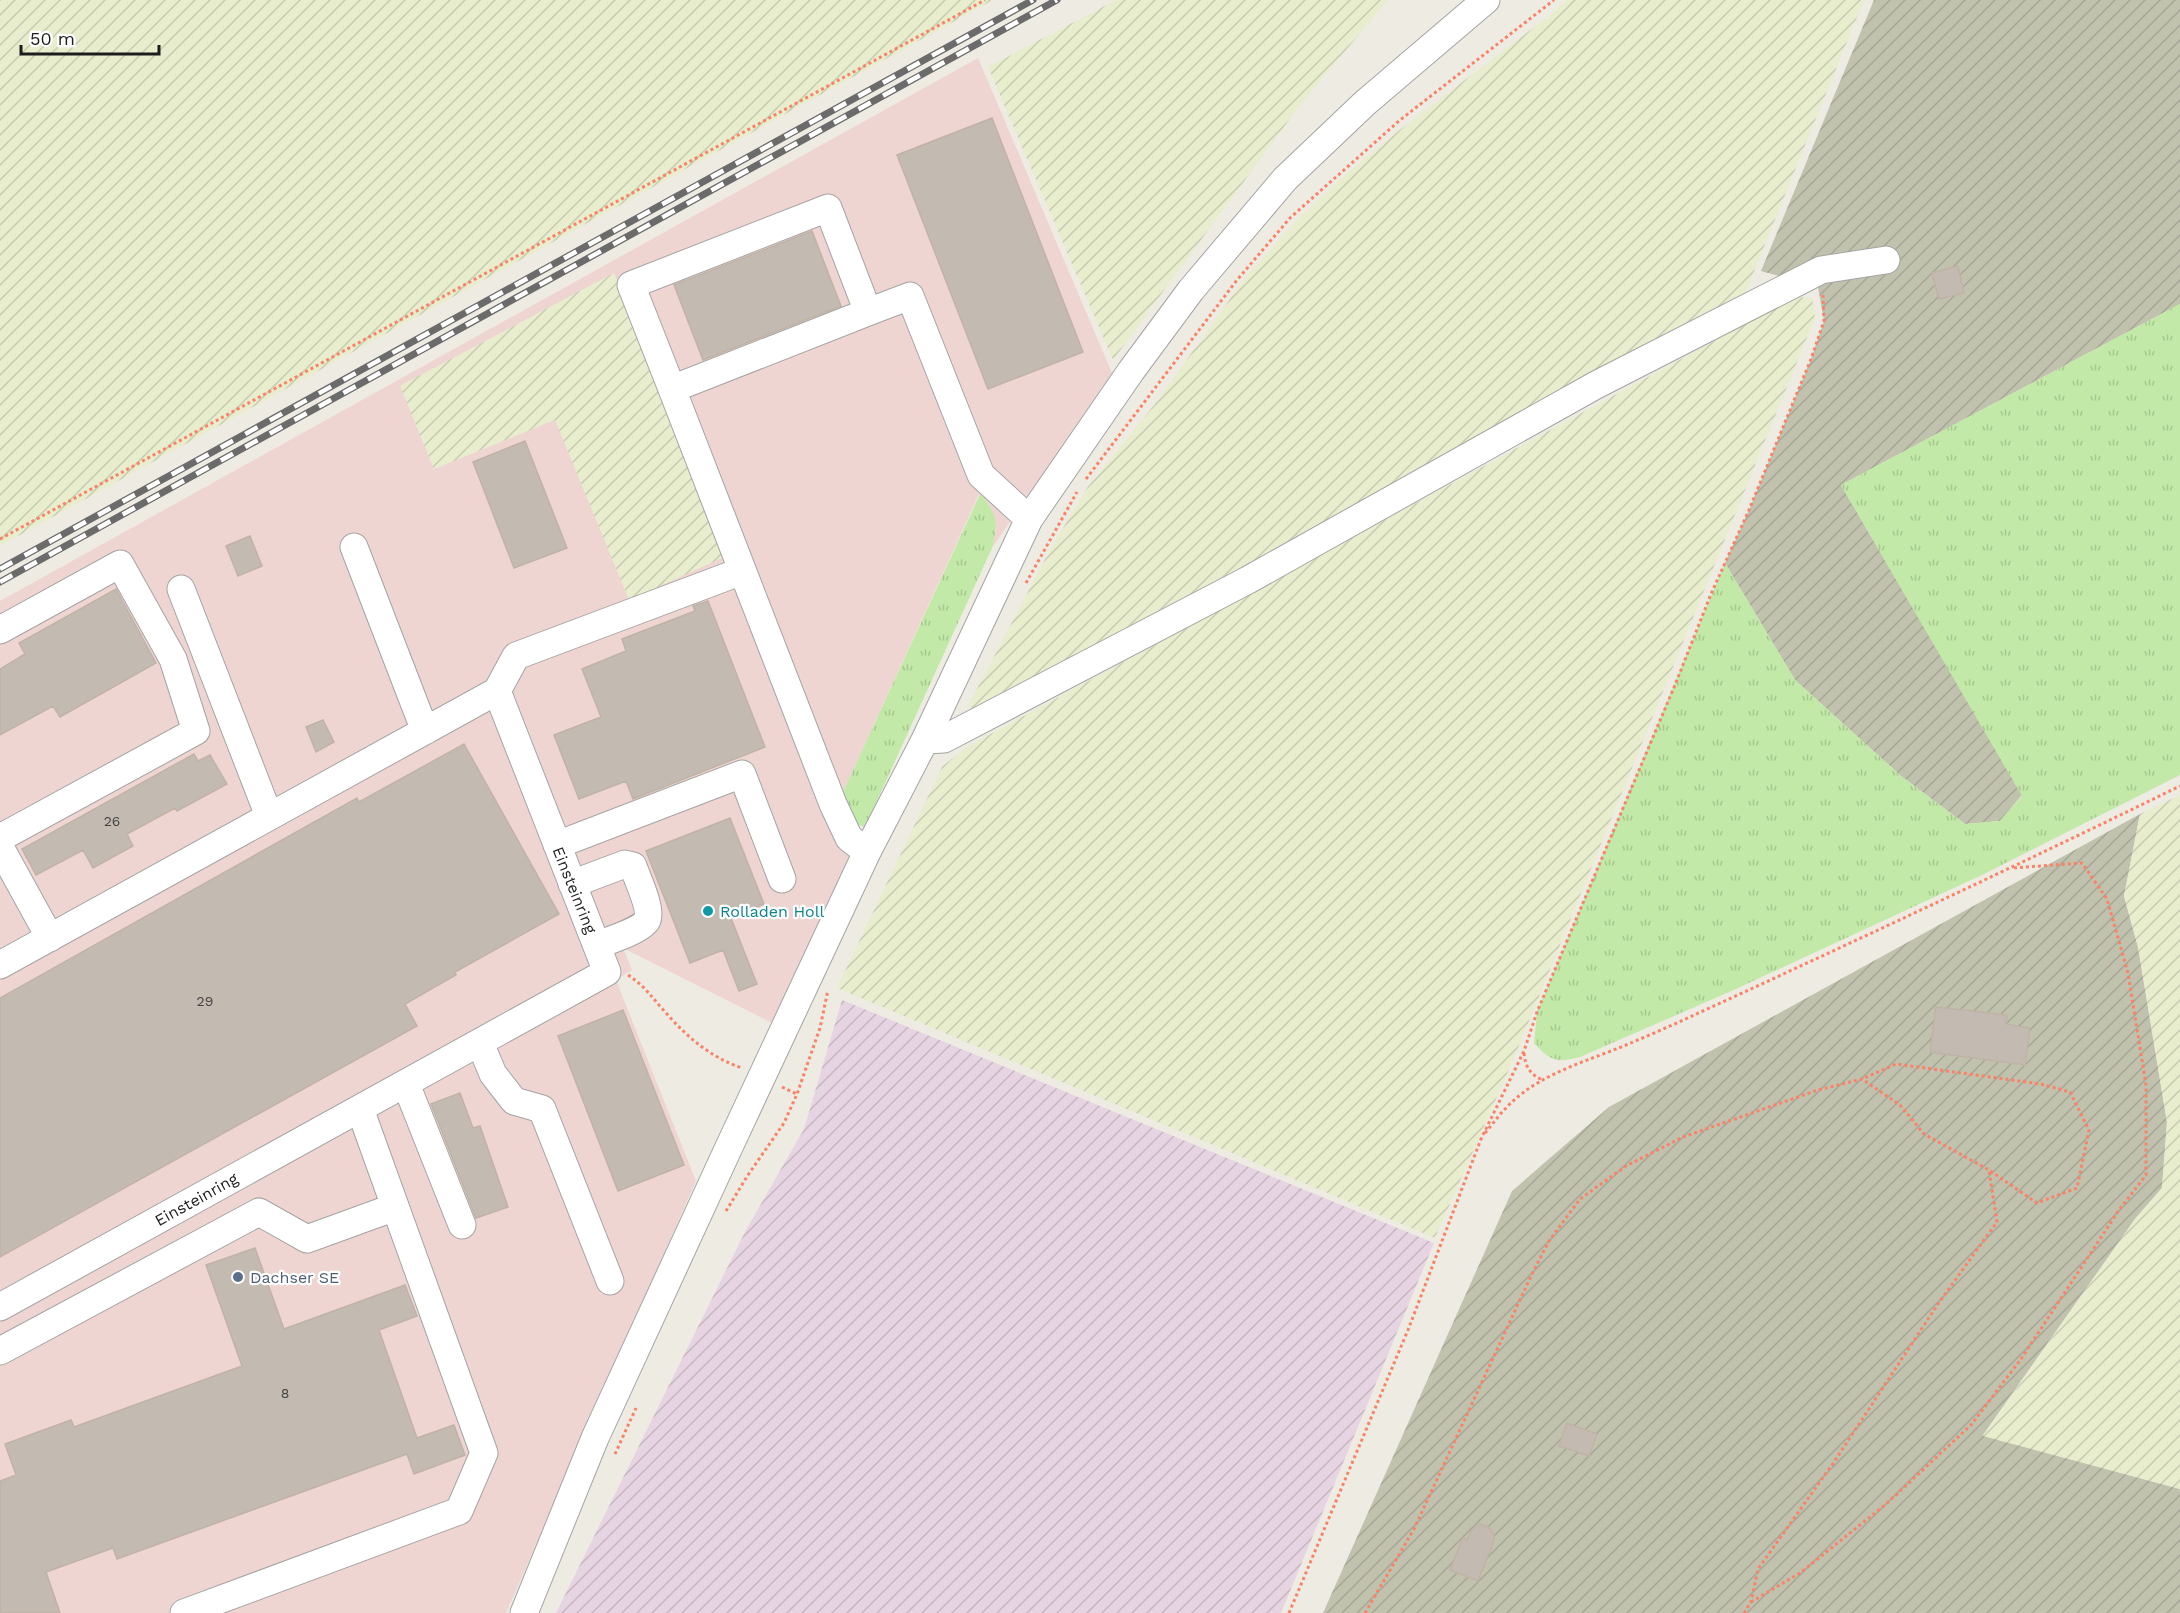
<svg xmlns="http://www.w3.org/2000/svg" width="2180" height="1613" viewBox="0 0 2180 1613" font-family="'Work Sans',sans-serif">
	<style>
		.commercial { fill: #efd5d1 }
		.industrial { fill: url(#industrial-furrows) }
		.construction { fill: url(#construction-furrows) }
		.farmland { fill: url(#farmland-furrows) }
		.grass { fill: url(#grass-tufts) }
		.building { fill: #c3bab2; stroke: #c0b3a5; stroke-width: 1.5 }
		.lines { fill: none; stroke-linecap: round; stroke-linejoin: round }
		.minor-casing { stroke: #a4a4a4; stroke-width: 29 }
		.path { stroke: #fa8267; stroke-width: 3; stroke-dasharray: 3 3; stroke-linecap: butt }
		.minor { stroke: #fff; stroke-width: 27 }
		.rail-casing { stroke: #6b6b6b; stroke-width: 7 }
		.rail { stroke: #fff; stroke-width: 4.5; stroke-dasharray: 14; stroke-linecap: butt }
		.culture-dot { fill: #0f9aa8; stroke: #fff; stroke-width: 2 }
		.service-dot { fill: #5c6f8a; stroke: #fff; stroke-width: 2 }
		.labels { text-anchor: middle; stroke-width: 4.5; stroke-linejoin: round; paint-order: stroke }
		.number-label { font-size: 14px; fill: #464442 }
		.street-label { font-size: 16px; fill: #1d1d1d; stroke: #fff }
		.culture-label { font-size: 16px; fill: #0d838f; stroke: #fff; text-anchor: start }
		.service-label { font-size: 16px; fill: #4e5e75; stroke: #fff; text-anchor: start }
	</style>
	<defs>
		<pattern id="industrial-furrows" width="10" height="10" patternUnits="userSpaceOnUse" patternTransform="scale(1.5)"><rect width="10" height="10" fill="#e7d4e2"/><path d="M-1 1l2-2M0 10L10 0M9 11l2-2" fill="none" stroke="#c6b6c1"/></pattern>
		<pattern id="construction-furrows" width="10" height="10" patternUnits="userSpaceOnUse" patternTransform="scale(1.5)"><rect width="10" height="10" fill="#c1c2ae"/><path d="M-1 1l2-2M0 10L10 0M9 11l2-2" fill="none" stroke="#a5a695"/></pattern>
		<pattern id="farmland-furrows" width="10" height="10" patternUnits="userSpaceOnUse" patternTransform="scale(1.5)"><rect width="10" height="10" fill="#e8edcd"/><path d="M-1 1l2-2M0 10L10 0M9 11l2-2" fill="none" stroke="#c7cbb0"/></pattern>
		<pattern id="grass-tufts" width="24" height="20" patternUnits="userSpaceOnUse" patternTransform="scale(1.5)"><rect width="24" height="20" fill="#c2e9a7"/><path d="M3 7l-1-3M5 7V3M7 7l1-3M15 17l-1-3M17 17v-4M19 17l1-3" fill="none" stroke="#a6c78f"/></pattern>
	</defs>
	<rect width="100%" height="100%" fill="#eeebe2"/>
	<path class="commercial" d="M 978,58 L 1112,373 L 992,548 L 996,531 L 988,503 L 979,494 L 844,790 L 833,794 L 858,845 L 772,1023 L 623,948 L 632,970 L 616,980 L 696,1181 L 506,1613 L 0,1613 L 0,601 Z"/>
	<path class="industrial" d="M 842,1000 L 1434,1243 L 1281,1613 L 556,1613 L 746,1230 L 804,1129 Z"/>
	<path class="construction" d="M 1874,0 L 2180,0 L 2180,304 L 1841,485 L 2022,795 L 2000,821 L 1965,824 L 1901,776 L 1795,680 L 1725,563 L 1749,510 L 1811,359 L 1824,321 L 1818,287 L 1761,271 Z
		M 2140,814 L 2124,896 L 2138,947 L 2167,1122 L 2162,1188 L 2135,1219 L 1983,1435 L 2180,1489 L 2180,1613 L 1323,1613 L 1512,1191 L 1609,1107 Z"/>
	<path class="farmland" d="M 0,0 L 993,0 L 0,546 Z
		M 1116,0 L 1388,0 L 1300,105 L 1113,360 L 988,67 Z
		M 1566,0 L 1864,0 L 1744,296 L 979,711 L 968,706 L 1051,548 L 1087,488 L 1155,404 L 1245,278 L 1294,223 L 1344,176 L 1397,132 L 1550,15 Z
		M 614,273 L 726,556 L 629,600 L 555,420 L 434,469 L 400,386 Z
		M 1795,297 L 1812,298 L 1815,318 L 1514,1058 L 1435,1238 L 837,988 L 942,767 L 965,748 Z
		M 2180,795 L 2180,1489 L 1983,1436 L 2135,1219 L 2162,1188 L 2167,1122 L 2138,947 L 2124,896 L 2140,814 Z"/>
	<path class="grass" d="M 2180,304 L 2180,775 L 1982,875 L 1736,989 L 1580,1057 C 1556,1063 1550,1061 1534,1043 L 1537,1012 L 1725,563 L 1795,680 L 1901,776 L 1965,824 L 2000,821 L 2022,796 L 1841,485 Z
		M 980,494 C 997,513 999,523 992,548 L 865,827 L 845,820 L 833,794 L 844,790 Z"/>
	<path class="building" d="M 992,118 L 1083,352 L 988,389 L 897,155 Z
		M 812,231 L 841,306 L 703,360 L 674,285 Z
		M 1958,266 L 1964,293 L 1939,299 L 1932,273 Z
		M 525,441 L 567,548 L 514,568 L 473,462 Z
		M 250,536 L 262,566 L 238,576 L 226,546 Z
		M 116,589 L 156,663 L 60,717 L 53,706 L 0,735 L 0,669 L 25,654 L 19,643 Z
		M 708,601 L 765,747 L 633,799 L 626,781 L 579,799 L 554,735 L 601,717 L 582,669 L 626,651 L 622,639 L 695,611 L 693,606 Z
		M 323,720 L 334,742 L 316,752 L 306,727 Z
		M 464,744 L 559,914 L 455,972 L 456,975 L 405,1004 L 417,1026 L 0,1257 L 0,998 L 357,798 L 359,802 Z
		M 194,754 L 198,761 L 210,755 L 227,784 L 177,811 L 175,808 L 127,834 L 133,846 L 93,868 L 83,850 L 36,875 L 22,849 Z
		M 730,818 L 764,904 L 731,918 L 757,984 L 739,991 L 723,950 L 690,963 L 646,851 Z
		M 1936,1007 L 2007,1015 L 2006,1024 L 2030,1028 L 2025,1065 L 1930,1052 Z
		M 623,1010 L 684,1165 L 618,1191 L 558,1036 Z
		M 460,1093 L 473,1128 L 480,1126 L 508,1207 L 476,1218 L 431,1104 Z
		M 255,1248 L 284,1329 L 405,1285 L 417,1316 L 379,1330 L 417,1438 L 454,1425 L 465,1455 L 414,1474 L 407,1454 L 117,1559 L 113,1548 L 46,1572 L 60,1613 L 0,1613 L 0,1481 L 16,1475 L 5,1444 L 71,1420 L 74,1427 L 242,1366 L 206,1265 Z
		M 1567,1423 L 1597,1434 L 1589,1456 L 1559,1446 Z
		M 1480,1524 L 1489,1527 L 1494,1535 L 1493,1543 L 1478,1581 L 1450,1570 L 1463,1538 L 1467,1540 L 1472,1530 Z"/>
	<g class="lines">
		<defs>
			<path id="minor" d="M 868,312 L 910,296 L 981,475 L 1029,519
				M 672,389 L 631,285 L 828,208 L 868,312 L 672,389 L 833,804 L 849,838 L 867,852
				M 354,547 L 425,731
				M 181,589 L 269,816
				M 0,630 L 120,564 L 173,659 L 196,731 L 0,838
				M 497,691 L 516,656 L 742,571
				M 925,740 L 944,739 L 1248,580 L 1596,385 L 1821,270 L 1886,260
				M 557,845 L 742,774 L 782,879
				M 0,847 L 50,938
				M 572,884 L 625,864 L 633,866 C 637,878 652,909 647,920 C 642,930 608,941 597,945
				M 0,965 L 497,691 L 607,972 L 0,1307
				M 480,1043 L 493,1074 L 514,1101 L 542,1109 L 610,1281
				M 406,1084 L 462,1225
				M 0,1351 L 259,1212 L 307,1239 L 395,1207
				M 184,1613 L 459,1511 L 484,1453 L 360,1109
				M 524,1613 L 595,1438 L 729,1147 L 867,852 L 925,740 L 1029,519 L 1131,371 L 1191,290 L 1285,179 L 1365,103 L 1486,0"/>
		</defs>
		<use href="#minor" class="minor-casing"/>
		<path class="path" d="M 1086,479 L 1237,280 L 1290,218 L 1400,120 L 1554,0
			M 0,539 L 985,0
			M 1026,583 L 1077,492
			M 628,975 C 644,985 654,1000 667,1014 C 688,1038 712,1058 742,1068
			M 1524,1053 C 1525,1066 1530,1075 1543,1080
			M 782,1087 L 797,1094
			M 1485,1133 C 1492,1125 1498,1116 1505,1109 C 1539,1072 1590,1061 1633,1042 C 1674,1025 1713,1006 1753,988 C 1896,922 2039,855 2180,786
			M 726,1211 L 748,1175 L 784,1123 L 797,1094 L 820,1028 L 828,990
			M 615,1454 L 636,1408
			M 1751,1602 L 1800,1573 L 1885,1505 L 1971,1425 L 2021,1359 L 2119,1210 L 2146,1175 L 2146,1085 L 2128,973 L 2107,899 L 2082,863 L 2012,868
			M 1289,1613 L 1408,1330 L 1481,1139 L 1524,1051 L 1537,1012 L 1675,685 L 1711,594 L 1749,510 L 1811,359 L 1824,321 L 1823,294
			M 1365,1613 L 1414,1529 L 1531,1276 L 1549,1241 L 1580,1199 L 1626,1166 L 1683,1137 L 1818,1090 L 1862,1079 L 1896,1064 L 2041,1084 L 2070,1092 L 2089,1130 L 2077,1188 L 2037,1203 L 1989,1170
			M 1744,1613 L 1751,1602 L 1758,1569 L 1834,1462 L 1938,1304 L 1997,1222 L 1989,1170 L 1924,1134 L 1900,1105 L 1862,1079"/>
		<use href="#minor" class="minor"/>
		<defs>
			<path id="rail" d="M 0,569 L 1033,0
				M 0,582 L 1057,0"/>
		</defs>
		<use href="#rail" class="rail-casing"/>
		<use href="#rail" class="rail"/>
	</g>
	<circle class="culture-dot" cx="708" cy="911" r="6"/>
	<circle class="service-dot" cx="238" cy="1277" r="6"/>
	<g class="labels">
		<g class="number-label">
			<text x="112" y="826">26</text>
			<text x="205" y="1006">29</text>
			<text x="285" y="1398">8</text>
		</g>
		<g class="street-label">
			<text transform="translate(575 890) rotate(68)" y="6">Einsteinring</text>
			<text transform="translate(196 1199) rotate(-29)" y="6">Einsteinring</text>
		</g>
		<g class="culture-label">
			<text x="720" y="917">Rolladen Holl</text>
		</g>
		<g class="service-label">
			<text x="250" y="1283">Dachser SE</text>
		</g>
	</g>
	<path d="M21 45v9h138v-9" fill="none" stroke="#1d1d1d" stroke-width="3"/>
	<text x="30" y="45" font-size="18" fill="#1d1d1d" stroke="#ffffff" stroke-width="4.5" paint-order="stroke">50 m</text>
</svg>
